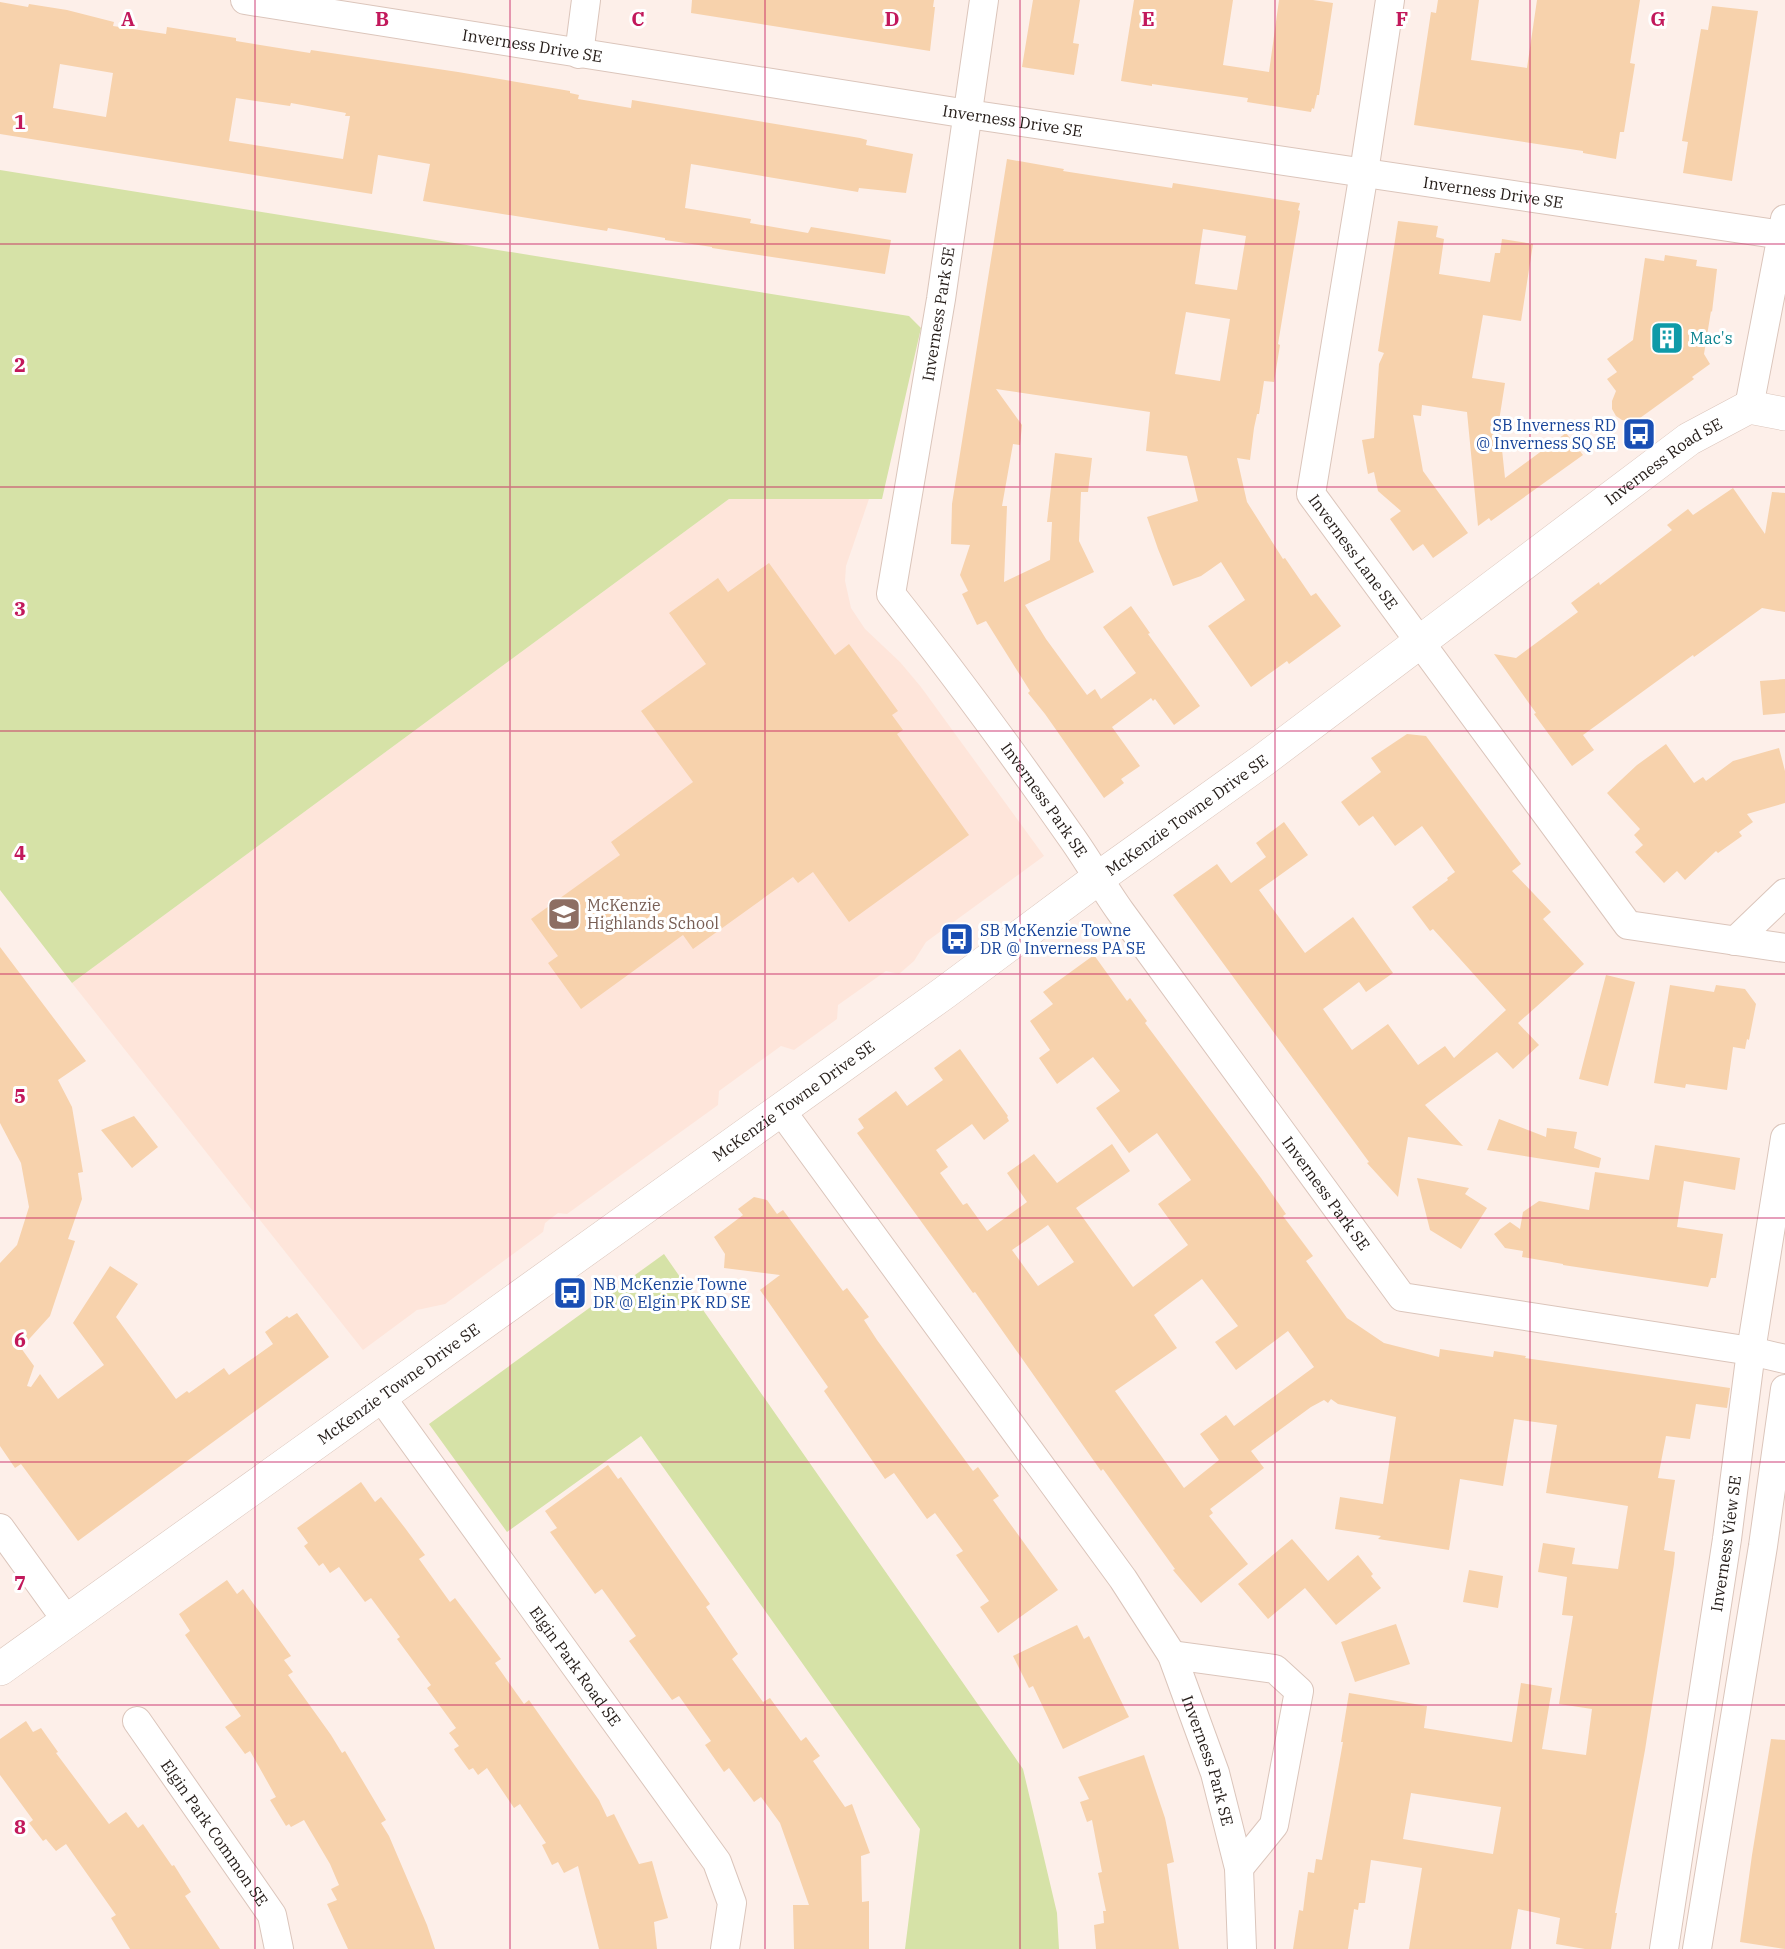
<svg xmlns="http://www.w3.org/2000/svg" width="1785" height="1949" viewBox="0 0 1785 1949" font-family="'IBM Plex Serif',serif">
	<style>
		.built { fill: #fee5da }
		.green { fill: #d6e2a7 }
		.building { fill: #f7d2ac; fill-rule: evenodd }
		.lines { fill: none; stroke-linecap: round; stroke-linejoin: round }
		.street-casing { stroke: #dbc5bb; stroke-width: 30 }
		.secondary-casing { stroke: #dbc5bb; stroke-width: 34 }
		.street { stroke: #fff; stroke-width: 28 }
		.secondary { stroke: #fff; stroke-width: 33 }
		.grid { fill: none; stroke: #c2185b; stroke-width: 1.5; stroke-opacity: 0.55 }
		.labels { text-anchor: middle; stroke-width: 6; stroke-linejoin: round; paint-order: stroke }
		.street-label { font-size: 16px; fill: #241c18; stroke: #fff }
		.culture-label { font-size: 16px; fill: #0d838f; stroke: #fff; text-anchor: start }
		.transit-label { font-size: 16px; fill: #164399; stroke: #fff; text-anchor: start }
		.education-label { font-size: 16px; fill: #785e54; stroke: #fff; text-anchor: start }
		.grid-label { font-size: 20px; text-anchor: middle; font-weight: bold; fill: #c2185b; stroke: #fff; stroke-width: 6; stroke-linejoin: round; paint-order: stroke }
	</style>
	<rect width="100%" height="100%" fill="#fdefe9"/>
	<path class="built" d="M 729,499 L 869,499 L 846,566 L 845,581 L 851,608 L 865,629 L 900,662 L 921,687 L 1044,856 L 926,942 L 914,961 L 899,974 L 886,971 L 838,1005 L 837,1019 L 794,1050 L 781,1046 L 719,1091 L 718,1105 L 567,1214 L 558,1213 L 545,1223 L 543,1232 L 445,1304 L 417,1310 L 363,1350 L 72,983 Z"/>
	<path class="green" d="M 0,170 L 909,316 L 921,328 L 882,499 L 729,499 L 72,983 L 0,890 Z
		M 664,1254 L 1023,1769 L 1057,1913 L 1059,1949 L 905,1949 L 920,1829 L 641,1436 L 507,1532 L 429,1424 Z"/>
	<path class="building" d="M 692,0 L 934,0 L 933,7 L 935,7 L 930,51 L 691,13 Z
		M 1033,0 L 1080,0 L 1073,43 L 1079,44 L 1074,75 L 1022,67 Z
		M 1134,0 L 1233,0 L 1223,65 L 1269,72 L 1279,0 L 1313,0 L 1333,3 L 1319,95 L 1317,95 L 1314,109 L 1312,108 L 1311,112 L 1247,102 L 1248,98 L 1152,84 L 1152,86 L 1121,81 Z
		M 1438,0 L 1479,0 L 1471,60 L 1527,68 L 1537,0 L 1640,0 L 1630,63 L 1635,64 L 1624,132 L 1620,132 L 1616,159 L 1583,153 L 1583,151 L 1414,125 L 1431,12 L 1436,13 Z
		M 0,2 L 28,7 L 29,4 L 67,10 L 114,22 L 113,26 L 166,34 L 167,27 L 236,38 L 236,41 L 310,53 L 311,50 L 458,72 L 570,91 L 570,93 L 579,95 L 578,99 L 631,108 L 632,100 L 860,138 L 867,140 L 866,145 L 913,154 L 906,193 L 859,188 L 858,192 L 691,164 L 685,208 L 751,219 L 750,223 L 808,233 L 811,227 L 891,240 L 885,274 L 712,248 L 712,247 L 665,240 L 665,238 L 608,228 L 607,231 L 423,201 L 430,164 L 378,155 L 372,194 L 0,134 ZM 60,64 L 113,73 L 106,117 L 53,108 ZM 236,98 L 290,106 L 291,103 L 346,113 L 345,116 L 350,116 L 343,159 L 229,141 Z
		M 1712,6 L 1758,11 L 1732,181 L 1683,173 L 1688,142 L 1682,141 L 1701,29 L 1708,30 Z
		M 1007,159 L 1064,169 L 1063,171 L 1172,188 L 1173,183 L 1300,203 L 1298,210 L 1300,211 L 1278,344 L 1280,345 L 1274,382 L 1264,381 L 1259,414 L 1257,414 L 1254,428 L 1250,460 L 1237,458 L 1247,502 L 1283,559 L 1285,558 L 1311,596 L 1316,593 L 1341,626 L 1289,664 L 1287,661 L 1251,687 L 1208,626 L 1245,600 L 1221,562 L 1201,576 L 1173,586 L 1158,549 L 1147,517 L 1198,501 L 1187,456 L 1146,451 L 1150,412 L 996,389 L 1022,425 L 1020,445 L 1013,444 L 1002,506 L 1007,506 L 1004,582 L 1050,560 L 1052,522 L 1047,522 L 1055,453 L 1092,458 L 1088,492 L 1081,492 L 1079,541 L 1094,572 L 1025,605 L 1046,639 L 1087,695 L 1095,689 L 1101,699 L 1136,673 L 1103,627 L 1131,606 L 1150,633 L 1148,634 L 1200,706 L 1174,725 L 1155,699 L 1153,701 L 1151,698 L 1112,727 L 1140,766 L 1121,779 L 1124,783 L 1104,798 L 1045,714 L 1028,693 L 1030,691 L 986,621 L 977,625 L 962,594 L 968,591 L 960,575 L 970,545 L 951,544 L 952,504 ZM 1203,229 L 1246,236 L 1237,290 L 1195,284 ZM 1186,312 L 1230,319 L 1220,381 L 1175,374 Z
		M 1398,221 L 1438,226 L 1436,237 L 1444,239 L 1439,274 L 1490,282 L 1495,253 L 1500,253 L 1502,239 L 1533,244 L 1521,321 L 1483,315 L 1472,378 L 1505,383 L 1499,421 L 1505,478 L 1566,433 L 1583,455 L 1491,521 L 1489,518 L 1478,526 L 1467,412 L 1422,405 L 1421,416 L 1413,415 L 1423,471 L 1468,533 L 1433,558 L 1423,544 L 1413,551 L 1390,519 L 1401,511 L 1378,491 L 1374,472 L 1368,474 L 1362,440 L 1374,438 L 1379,364 L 1384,353 L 1378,351 Z
		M 1665,255 L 1697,260 L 1696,266 L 1717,269 L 1712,312 L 1711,311 L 1704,354 L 1710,364 L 1692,377 L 1694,379 L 1640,418 L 1631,421 L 1622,420 L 1616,416 L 1612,409 L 1612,401 L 1616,391 L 1607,379 L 1617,372 L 1607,359 L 1633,340 L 1645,258 L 1664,261 Z
		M 1733,488 L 1765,534 L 1772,492 L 1785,493 L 1785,612 L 1762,608 L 1694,657 L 1693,655 L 1583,735 L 1594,750 L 1572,766 L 1534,714 L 1536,713 L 1494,654 L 1516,658 L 1578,612 L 1571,603 L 1599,582 L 1600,585 L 1672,530 L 1667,525 L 1688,509 L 1693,515 Z
		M 769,563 L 835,655 L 849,644 L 898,711 L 892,715 L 903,730 L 897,734 L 969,835 L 849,922 L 813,872 L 798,883 L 793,877 L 693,949 L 683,935 L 581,1009 L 548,963 L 558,956 L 531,919 L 620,855 L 611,842 L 693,782 L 641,711 L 706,664 L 669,613 L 718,578 L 728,592 Z
		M 1785,679 L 1785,713 L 1763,715 L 1760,681 Z
		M 1407,734 L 1426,736 L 1521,864 L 1512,871 L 1551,912 L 1543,919 L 1584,964 L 1518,1023 L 1539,1045 L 1513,1069 L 1497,1052 L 1425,1105 L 1463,1146 L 1408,1137 L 1398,1197 L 1367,1163 L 1369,1162 L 1173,895 L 1217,864 L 1231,883 L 1266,857 L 1256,843 L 1284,822 L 1308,855 L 1259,890 L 1305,953 L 1353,917 L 1393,973 L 1366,992 L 1359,982 L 1323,1009 L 1352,1050 L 1388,1024 L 1418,1065 L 1445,1046 L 1454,1058 L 1506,1010 L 1433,929 L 1430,931 L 1412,907 L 1448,880 L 1447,878 L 1455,872 L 1422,826 L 1395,846 L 1373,816 L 1359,826 L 1341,802 L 1381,772 L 1371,758 Z
		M 1666,744 L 1694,783 L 1703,777 L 1706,781 L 1733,761 L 1779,748 L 1785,771 L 1785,803 L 1747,814 L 1753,822 L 1739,832 L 1742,836 L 1718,853 L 1716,851 L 1685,880 L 1677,871 L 1664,883 L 1635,852 L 1643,845 L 1634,835 L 1640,829 L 1607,793 L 1637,765 Z
		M 0,947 L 86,1061 L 58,1080 L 72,1107 L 83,1172 L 78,1173 L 82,1199 L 68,1239 L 75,1241 L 50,1316 L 21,1348 L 34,1366 L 27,1386 L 31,1387 L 40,1374 L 58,1399 L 104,1365 L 73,1323 L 110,1266 L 138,1284 L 116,1317 L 176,1399 L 187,1391 L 189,1393 L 224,1368 L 229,1375 L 273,1344 L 265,1332 L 287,1316 L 289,1318 L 297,1313 L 329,1357 L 78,1541 L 21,1464 L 15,1468 L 0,1446 L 0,1263 L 17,1245 L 29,1207 L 21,1163 L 0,1123 Z
		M 1094,955 L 1127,1001 L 1130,998 L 1147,1021 L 1145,1023 L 1261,1178 L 1286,1214 L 1283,1216 L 1313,1256 L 1306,1261 L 1347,1318 L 1384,1343 L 1439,1357 L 1440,1349 L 1493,1357 L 1494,1351 L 1526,1356 L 1525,1358 L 1730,1388 L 1727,1408 L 1696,1404 L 1690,1439 L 1666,1436 L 1658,1478 L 1675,1480 L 1664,1550 L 1675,1552 L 1674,1564 L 1645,1750 L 1615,1913 L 1617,1913 L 1611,1949 L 1585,1949 L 1556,1944 L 1560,1918 L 1518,1909 L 1511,1949 L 1409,1949 L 1422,1868 L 1371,1860 L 1365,1903 L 1359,1903 L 1358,1910 L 1354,1909 L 1348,1949 L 1293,1949 L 1299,1910 L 1303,1911 L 1308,1872 L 1314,1873 L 1316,1859 L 1322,1860 L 1343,1742 L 1341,1742 L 1349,1693 L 1427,1706 L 1424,1728 L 1512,1742 L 1521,1683 L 1552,1688 L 1542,1749 L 1586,1755 L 1592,1709 L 1559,1704 L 1573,1616 L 1562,1615 L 1567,1577 L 1538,1572 L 1543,1543 L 1575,1548 L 1572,1564 L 1618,1569 L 1628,1506 L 1546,1493 L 1557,1425 L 1514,1419 L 1503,1486 L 1460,1479 L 1449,1550 L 1378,1539 L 1381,1536 L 1335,1529 L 1340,1497 L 1383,1504 L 1396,1417 L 1338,1404 L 1331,1399 L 1328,1403 L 1324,1400 L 1311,1407 L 1251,1451 L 1264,1468 L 1210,1509 L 1213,1513 L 1209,1516 L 1248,1564 L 1201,1603 L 1173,1570 L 1175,1569 L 1103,1469 L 1101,1471 L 1011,1343 L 975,1292 L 973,1293 L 857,1133 L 864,1128 L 858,1119 L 896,1091 L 907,1106 L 943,1080 L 934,1068 L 960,1049 L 1008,1116 L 1007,1117 L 1009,1121 L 984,1140 L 972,1124 L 936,1150 L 948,1167 L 940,1173 L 963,1205 L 967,1203 L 987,1231 L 1027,1202 L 1007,1173 L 1034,1154 L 1057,1183 L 1112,1144 L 1130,1171 L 1076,1208 L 1133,1287 L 1188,1245 L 1158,1204 L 1191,1180 L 1157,1133 L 1129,1153 L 1096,1108 L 1120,1091 L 1093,1057 L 1057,1084 L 1039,1058 L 1050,1050 L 1030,1021 L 1053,1004 L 1043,992 ZM 1048,1225 L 1074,1262 L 1038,1286 L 1012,1250 ZM 1202,1279 L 1238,1326 L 1215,1342 L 1236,1370 L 1288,1331 L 1314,1367 L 1234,1426 L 1226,1415 L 1200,1434 L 1219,1460 L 1184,1488 L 1115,1391 L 1177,1348 L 1154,1315 ZM 1411,1793 L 1501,1807 L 1493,1854 L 1403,1839 Z
		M 1606,975 L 1635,982 L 1608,1086 L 1579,1079 Z
		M 1670,985 L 1714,992 L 1716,985 L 1745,989 L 1756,1004 L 1749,1040 L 1747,1039 L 1745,1049 L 1733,1047 L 1727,1090 L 1686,1084 L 1685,1088 L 1654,1083 Z
		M 134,1116 L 158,1147 L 132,1168 L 101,1130 Z
		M 1499,1119 L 1546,1137 L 1547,1128 L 1577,1132 L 1574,1148 L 1601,1158 L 1599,1168 L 1487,1150 Z
		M 1655,1145 L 1740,1158 L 1735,1190 L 1684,1181 L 1677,1227 L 1723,1234 L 1716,1278 L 1711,1278 L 1708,1287 L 1563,1265 L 1563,1264 L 1522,1257 L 1523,1251 L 1505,1248 L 1494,1234 L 1510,1222 L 1520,1229 L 1523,1212 L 1539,1201 L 1589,1210 L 1595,1172 L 1649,1180 Z
		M 1417,1178 L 1469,1188 L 1465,1194 L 1487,1208 L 1461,1249 L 1430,1230 Z
		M 754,1197 L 767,1200 L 777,1214 L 783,1210 L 843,1291 L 847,1288 L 869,1317 L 864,1320 L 877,1340 L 973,1471 L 978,1467 L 999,1496 L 993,1500 L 1058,1590 L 998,1633 L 980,1607 L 989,1601 L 956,1555 L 963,1551 L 935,1513 L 927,1519 L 894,1473 L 885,1479 L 824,1391 L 828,1387 L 760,1290 L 780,1275 L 724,1268 L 725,1254 L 714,1237 L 743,1215 L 738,1209 Z
		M 608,1465 L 618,1479 L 621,1477 L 710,1604 L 706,1607 L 738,1654 L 732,1659 L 763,1702 L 770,1698 L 801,1741 L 806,1737 L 820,1756 L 813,1761 L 845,1807 L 852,1804 L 870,1853 L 861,1856 L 862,1902 L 869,1901 L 869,1949 L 794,1949 L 793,1905 L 809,1905 L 780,1823 L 761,1797 L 754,1802 L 729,1768 L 724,1772 L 705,1745 L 711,1741 L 679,1696 L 672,1700 L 629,1641 L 636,1636 L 602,1589 L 595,1594 L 550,1532 L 557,1528 L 545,1511 Z
		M 361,1482 L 375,1502 L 381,1497 L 405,1528 L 425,1555 L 419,1559 L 450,1602 L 455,1598 L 501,1659 L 495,1663 L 524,1704 L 529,1700 L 599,1800 L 607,1817 L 614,1814 L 639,1864 L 652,1861 L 668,1918 L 654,1922 L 657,1949 L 599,1949 L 578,1866 L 564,1873 L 558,1862 L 552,1865 L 542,1845 L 546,1843 L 520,1804 L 514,1808 L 487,1768 L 478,1775 L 473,1768 L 469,1770 L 455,1751 L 454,1749 L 459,1746 L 449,1733 L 456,1728 L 427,1688 L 431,1685 L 397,1639 L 400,1637 L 371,1598 L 365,1602 L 339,1567 L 330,1573 L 323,1563 L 319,1566 L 304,1546 L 308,1543 L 297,1528 Z
		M 1292,1539 L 1328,1581 L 1358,1555 L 1373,1574 L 1371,1576 L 1381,1588 L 1336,1625 L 1305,1588 L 1268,1619 L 1238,1584 Z
		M 1469,1570 L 1503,1576 L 1498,1608 L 1463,1602 Z
		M 227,1580 L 237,1594 L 243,1589 L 291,1656 L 284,1660 L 293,1672 L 288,1675 L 331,1735 L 342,1753 L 345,1751 L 386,1820 L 381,1823 L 389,1836 L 427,1925 L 435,1949 L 348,1949 L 327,1904 L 337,1900 L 331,1889 L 339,1885 L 330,1864 L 304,1820 L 291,1827 L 289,1824 L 286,1826 L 270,1800 L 276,1797 L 250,1751 L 245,1754 L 225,1727 L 241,1716 L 185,1635 L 190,1631 L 179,1614 Z
		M 1396,1624 L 1410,1664 L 1355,1682 L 1341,1642 Z
		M 1077,1625 L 1084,1639 L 1089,1636 L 1129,1717 L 1063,1749 L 1033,1686 L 1029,1688 L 1013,1656 Z
		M 26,1721 L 33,1732 L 41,1728 L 58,1752 L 56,1753 L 109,1824 L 126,1812 L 138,1828 L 143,1824 L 172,1866 L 174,1865 L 191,1892 L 185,1896 L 220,1949 L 130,1949 L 111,1918 L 116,1915 L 66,1844 L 56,1851 L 46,1839 L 43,1841 L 29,1823 L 33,1820 L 0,1775 L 0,1739 Z
		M 1771,1739 L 1785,1740 L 1785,1949 L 1740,1942 L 1752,1855 Z
		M 1144,1755 L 1165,1818 L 1174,1862 L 1167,1864 L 1179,1949 L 1096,1949 L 1094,1925 L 1104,1923 L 1103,1911 L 1106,1911 L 1098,1873 L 1102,1872 L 1092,1820 L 1087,1822 L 1080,1802 L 1089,1799 L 1078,1777 Z"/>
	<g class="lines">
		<defs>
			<g id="street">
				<path id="s1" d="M 245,0 L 968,114 L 1782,235"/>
				<path id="s2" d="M 984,0 L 941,299 L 891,594 C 954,673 1014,755 1072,838 C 1089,862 1103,887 1120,911 L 1402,1297 L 1751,1351 L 1785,1359"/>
				<path id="s3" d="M 1390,0 L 1364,172 L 1311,494 L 1628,925 L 1785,948"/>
				<path d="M 579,54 L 586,0"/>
				<path d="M 1749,407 L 1785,219"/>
				<path d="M 1735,941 L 1785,893"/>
				<path id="s4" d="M 780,1109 L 1123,1579 L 1172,1655 L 1215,1773 L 1239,1868 L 1242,1949"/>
				<path id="s5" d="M 381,1397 L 717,1862 L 732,1903 L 725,1949"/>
				<path d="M 0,1528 L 67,1621"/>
				<path d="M 1172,1655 L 1275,1669 L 1299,1691 L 1274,1825 L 1239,1868"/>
				<path id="s6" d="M 137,1721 L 272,1915 L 279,1949"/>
				<path id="s7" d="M 1664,1949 L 1727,1539 L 1751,1351 L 1785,1138"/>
				<path d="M 1697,1949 L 1763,1546 L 1785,1389"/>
			</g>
			<g id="secondary">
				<path id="s8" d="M 0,1669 L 944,993 L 1097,879 L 1262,761 L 1689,439 L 1749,407 L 1785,414"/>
			</g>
		</defs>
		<use href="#street" class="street-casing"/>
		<use href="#secondary" class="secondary-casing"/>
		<use href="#street" class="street"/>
		<use href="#secondary" class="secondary"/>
	</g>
	<path class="grid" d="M 255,0 L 255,1949M 510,0 L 510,1949M 765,0 L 765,1949M 1020,0 L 1020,1949M 1275,0 L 1275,1949M 1530,0 L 1530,1949M 0,244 L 1785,244M 0,487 L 1785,487M 0,731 L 1785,731M 0,974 L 1785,974M 0,1218 L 1785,1218M 0,1462 L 1785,1462M 0,1705 L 1785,1705"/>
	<defs>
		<symbol id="building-square" viewBox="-11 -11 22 22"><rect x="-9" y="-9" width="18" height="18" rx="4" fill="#0f9aa8" stroke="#fff"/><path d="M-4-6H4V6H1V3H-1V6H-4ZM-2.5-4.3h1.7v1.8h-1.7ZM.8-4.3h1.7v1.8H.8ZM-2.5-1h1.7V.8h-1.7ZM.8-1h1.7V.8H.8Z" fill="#fff"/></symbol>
		<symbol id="bus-square" viewBox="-11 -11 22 22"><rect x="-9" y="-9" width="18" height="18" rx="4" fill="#1a4fb4" stroke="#fff"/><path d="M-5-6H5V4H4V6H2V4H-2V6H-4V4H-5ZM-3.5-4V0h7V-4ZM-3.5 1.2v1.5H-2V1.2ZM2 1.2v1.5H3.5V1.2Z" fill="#fff"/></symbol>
		<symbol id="school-square" viewBox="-11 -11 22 22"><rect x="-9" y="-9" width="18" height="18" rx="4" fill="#8d6e63" stroke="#fff"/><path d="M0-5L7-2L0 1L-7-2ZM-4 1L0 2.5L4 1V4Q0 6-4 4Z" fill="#fff"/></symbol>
	</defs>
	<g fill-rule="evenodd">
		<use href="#building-square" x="1648" y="319" width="38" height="38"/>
		<use href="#bus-square" x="1620" y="415" width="38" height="38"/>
		<use href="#school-square" x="545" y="895" width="38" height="38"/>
		<use href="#bus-square" x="938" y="920" width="38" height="38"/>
		<use href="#bus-square" x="551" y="1274" width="38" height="38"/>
	</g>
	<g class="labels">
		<g class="street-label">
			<text dy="6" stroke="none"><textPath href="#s1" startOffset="291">Inverness Drive SE</textPath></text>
			<text dy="6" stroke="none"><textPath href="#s1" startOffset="777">Inverness Drive SE</textPath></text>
			<text dy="6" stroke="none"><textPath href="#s1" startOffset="1263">Inverness Drive SE</textPath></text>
			<text transform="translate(938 314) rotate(-81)" y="6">Inverness Park SE</text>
			<text dy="6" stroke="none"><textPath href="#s8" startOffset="2056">Inverness Road SE</textPath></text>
			<text dy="6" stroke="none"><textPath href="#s3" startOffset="572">Inverness Lane SE</textPath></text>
			<text dy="6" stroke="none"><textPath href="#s2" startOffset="858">Inverness Park SE</textPath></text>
			<text dy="6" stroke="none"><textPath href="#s8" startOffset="1462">McKenzie Towne Drive SE</textPath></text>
			<text dy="6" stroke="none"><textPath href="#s8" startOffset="976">McKenzie Towne Drive SE</textPath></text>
			<text dy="6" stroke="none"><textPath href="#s2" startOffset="1342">Inverness Park SE</textPath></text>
			<text dy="6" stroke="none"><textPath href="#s8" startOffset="490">McKenzie Towne Drive SE</textPath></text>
			<text dy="6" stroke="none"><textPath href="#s7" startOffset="410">Inverness View SE</textPath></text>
			<text dy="6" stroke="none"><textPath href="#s5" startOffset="332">Elgin Park Road SE</textPath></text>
			<text dy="6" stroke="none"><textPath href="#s4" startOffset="784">Inverness Park SE</textPath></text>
			<text dy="6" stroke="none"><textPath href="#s6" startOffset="136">Elgin Park Common SE</textPath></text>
		</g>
		<g class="culture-label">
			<text x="1690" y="344">Mac's</text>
		</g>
		<g class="transit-label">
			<text x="1616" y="431" text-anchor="end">SB Inverness RD<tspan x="1616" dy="18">@ Inverness SQ SE</tspan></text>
			<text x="980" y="936">SB McKenzie Towne<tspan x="980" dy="18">DR @ Inverness PA SE</tspan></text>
			<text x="593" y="1290">NB McKenzie Towne<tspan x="593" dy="18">DR @ Elgin PK RD SE</tspan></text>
		</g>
		<g class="education-label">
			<text x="587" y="911">McKenzie<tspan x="587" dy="18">Highlands School</tspan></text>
		</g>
	</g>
	<g class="grid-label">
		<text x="128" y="26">A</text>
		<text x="382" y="26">B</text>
		<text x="638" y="26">C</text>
		<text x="892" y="26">D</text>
		<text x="1148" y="26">E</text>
		<text x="1402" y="26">F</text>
		<text x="1658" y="26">G</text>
		<text x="20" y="129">1</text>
		<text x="20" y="372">2</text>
		<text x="20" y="616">3</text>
		<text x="20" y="860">4</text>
		<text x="20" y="1103">5</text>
		<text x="20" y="1347">6</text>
		<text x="20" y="1590">7</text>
		<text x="20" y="1834">8</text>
	</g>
</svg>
